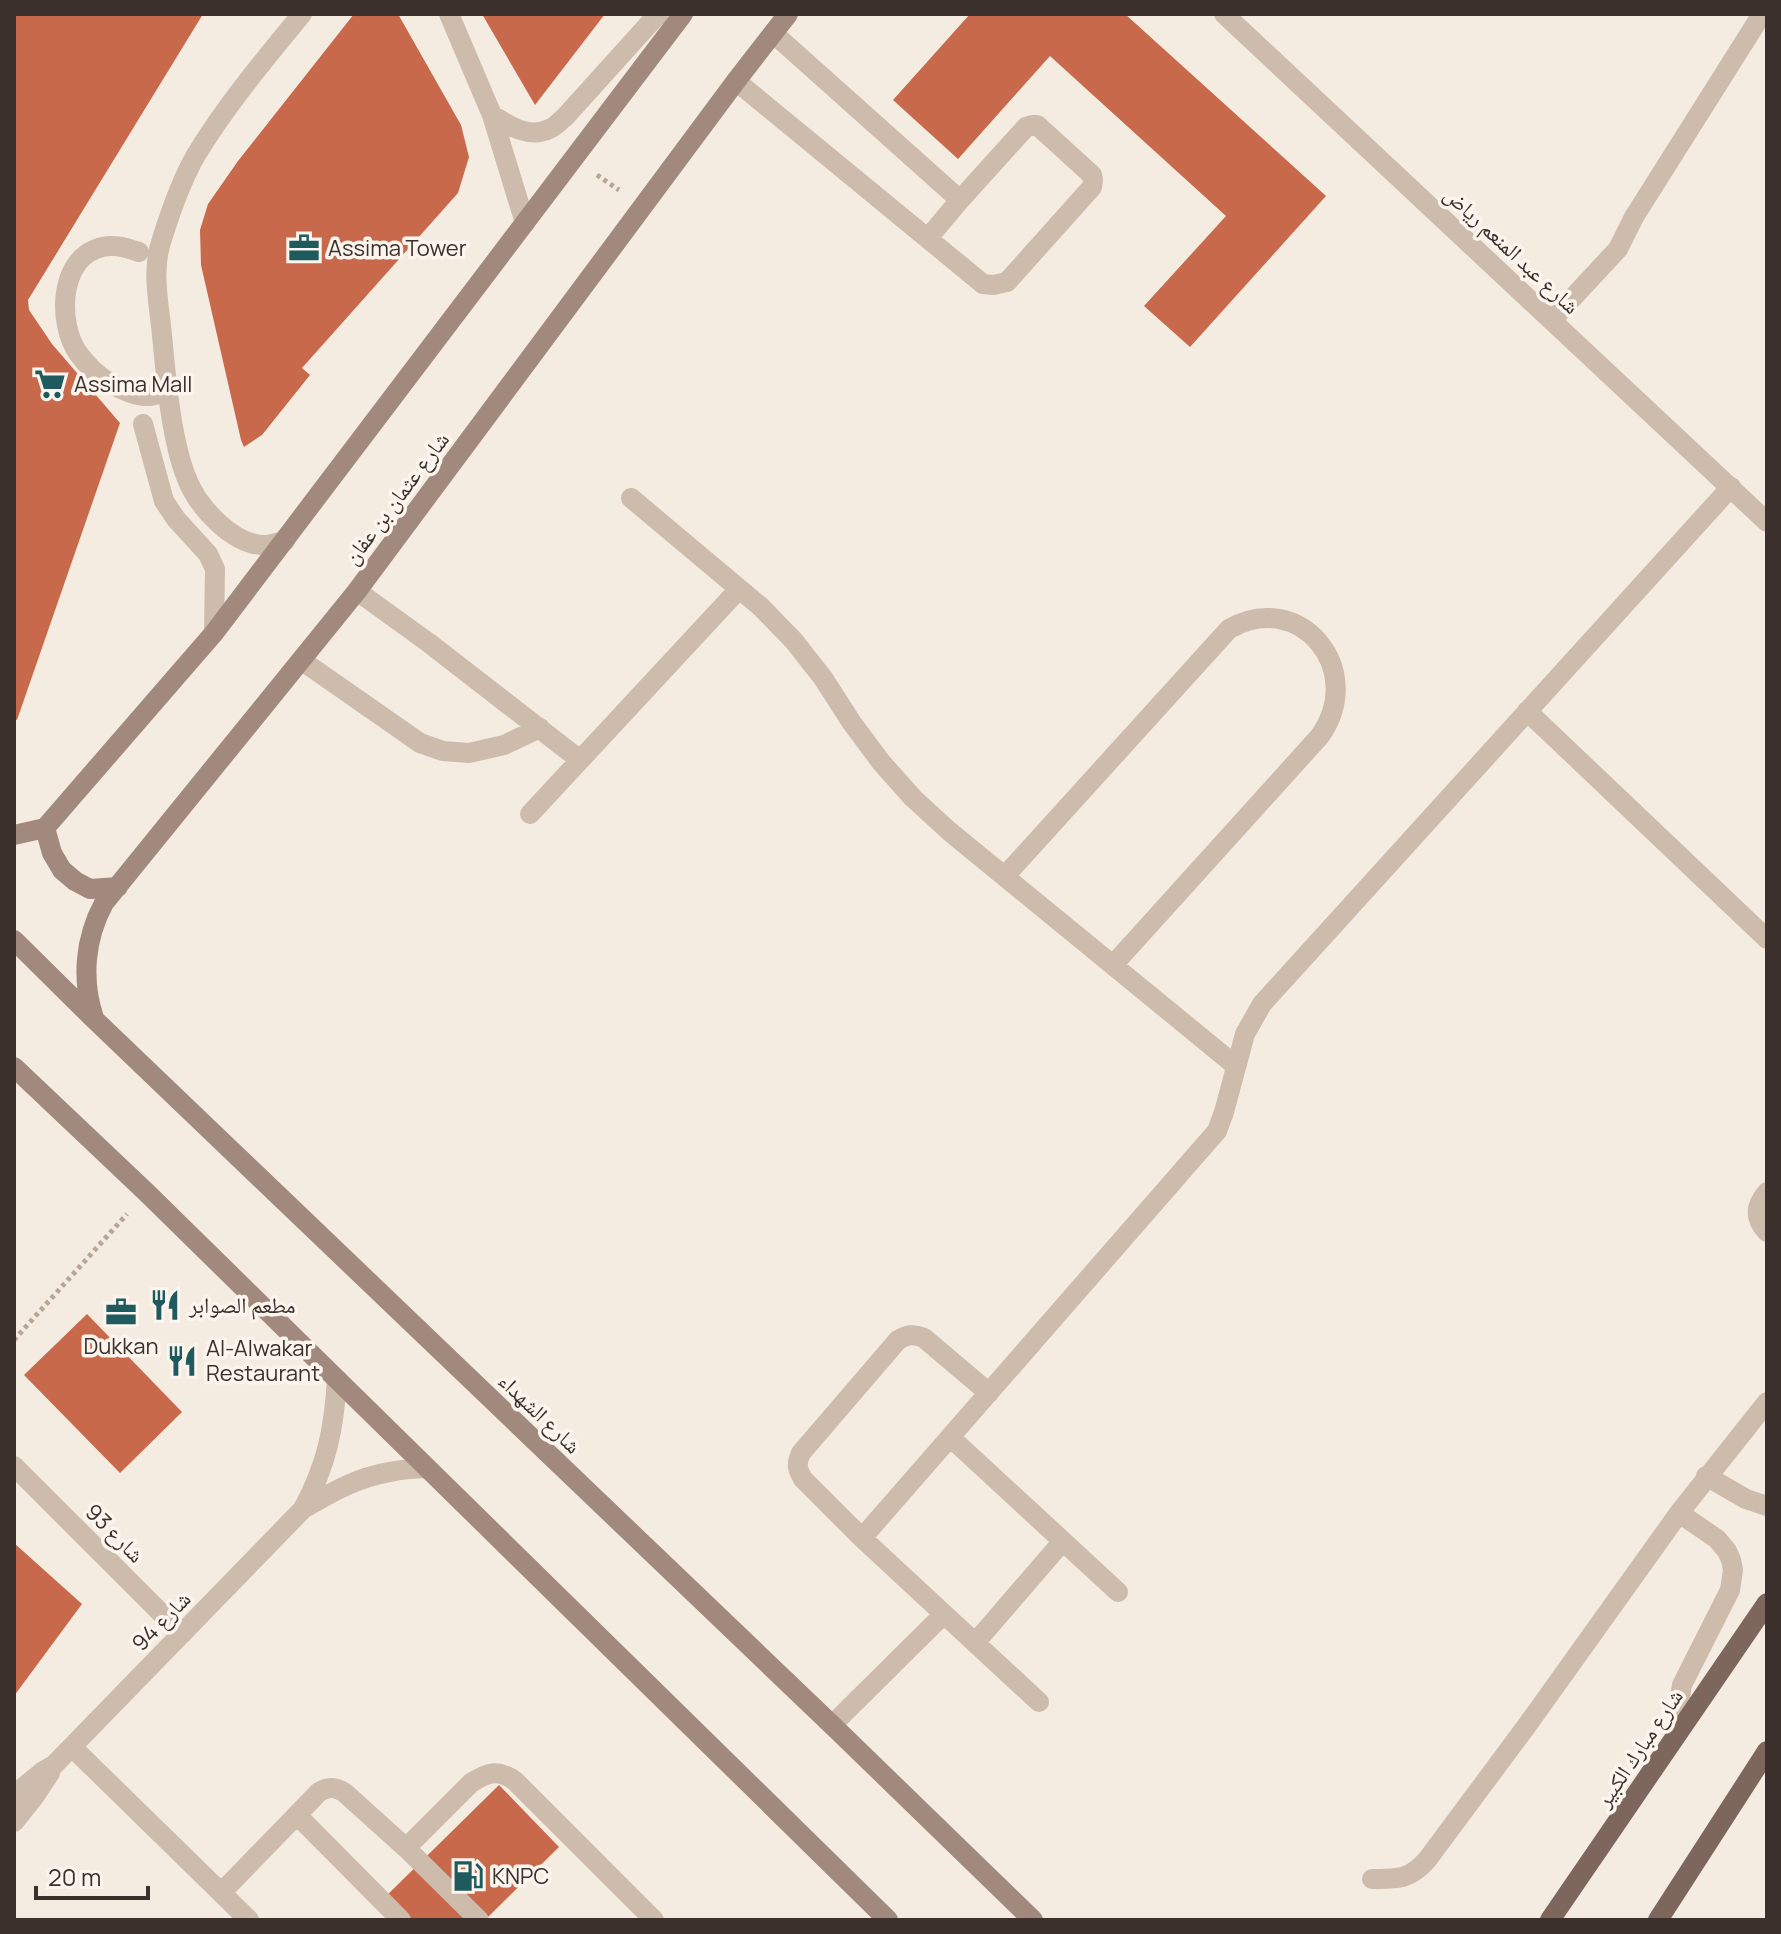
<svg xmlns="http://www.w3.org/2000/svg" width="1781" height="1934" viewBox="0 0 1781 1934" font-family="Manrope,'Noto Naskh Arabic',sans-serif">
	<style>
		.building { fill: #c8694b }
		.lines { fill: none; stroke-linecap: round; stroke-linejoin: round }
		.path { stroke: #b9a596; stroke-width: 5; stroke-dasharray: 4 4; stroke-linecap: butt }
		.lane { stroke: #cdbbac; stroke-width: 20 }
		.street { stroke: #cdbbac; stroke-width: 20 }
		.secondary { stroke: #a18a7d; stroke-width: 20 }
		.primary { stroke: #7d675c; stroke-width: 20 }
		.labels { text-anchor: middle; stroke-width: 7; stroke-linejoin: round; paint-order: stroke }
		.poi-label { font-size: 22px; fill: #3b302b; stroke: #fbf5ee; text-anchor: start }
		.street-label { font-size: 22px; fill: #3b302b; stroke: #fbf5ee }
	</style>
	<rect width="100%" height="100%" fill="#f4ebe1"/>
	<path class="building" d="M 14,14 L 203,14 L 28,300 L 29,310 L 52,344 L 120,423 L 17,720 L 14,719 Z
		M 354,14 L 398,14 L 461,125 L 469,157 L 458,193 L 302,368 L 310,375 L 262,435 L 244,447 L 241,440 L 201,265 L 200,230 L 208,204 L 238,161 Z
		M 482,14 L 605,14 L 535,105 Z
		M 970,14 L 1125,14 L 1326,196 L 1190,347 L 1144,306 L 1226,216 L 1050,56 L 958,159 L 893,100 Z
		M 87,1314 L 182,1412 L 120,1473 L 24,1375 Z
		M 14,1543 L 82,1604 L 14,1696 Z
		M 499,1785 L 559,1847 L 485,1920 L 392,1920 L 377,1905 Z"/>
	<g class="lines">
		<path class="path" d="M 597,175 L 619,190
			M 14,1340 L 127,1214"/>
		<path class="lane" d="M 449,14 L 492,115 L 525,223
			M 773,33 L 960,200
			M 736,81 L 983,284 L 993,285 L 1007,282 L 1092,187 L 1093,180 L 1092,175 L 1037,125 L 1032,125 L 1026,127 L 960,200 L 928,238
			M 492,115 C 508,125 529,139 549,129 C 555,127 561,120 565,117 L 658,14
			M 139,252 C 125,247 111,243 96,249 C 59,263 58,324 78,353 C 86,364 98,376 110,383 C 122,390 136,397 150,396 C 156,395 163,393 169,392
			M 1552,320 L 1618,249 L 1634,217 L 1762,14
			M 143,424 L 164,501 L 176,519 L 208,554 L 215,569 L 214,633
			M 631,498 L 761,607 L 794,641 L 823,678 L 852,723 L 881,762 L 913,798 L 949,831 L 1236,1066
			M 285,541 C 279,542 273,544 267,545 C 234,547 198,507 187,479 C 171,440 166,377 162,335 C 159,303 151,271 162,239 C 171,210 181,181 196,155 C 227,104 265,59 302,14
			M 357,591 L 429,643 L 580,760
			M 301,660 L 420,743 L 443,751 L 469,753 L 504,745 L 540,728
			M 1527,711 L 1767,939
			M 530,814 L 739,589
			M 1005,876 L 1229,629 C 1300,588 1367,670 1320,736 L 1113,965
			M 1767,1192 C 1755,1206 1754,1218 1767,1232
			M 989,1393 L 924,1338 C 914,1334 908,1334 898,1340 L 801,1453 C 796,1464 797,1469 803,1479 L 862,1538 L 1039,1702
			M 950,1437 L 1118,1592
			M 1706,1476 L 1746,1499 L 1767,1506
			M 1679,1513 L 1717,1539 L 1727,1551 L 1731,1560 L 1733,1570 L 1730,1590 L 1682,1685 L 1680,1697 L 1688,1718
			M 862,1538 L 1217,1131 L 1224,1112 L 1245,1034 L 1262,1004 L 1731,487
			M 975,1643 L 1063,1541
			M 832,1725 L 944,1614
			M 72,1747 L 249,1920
			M 297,1815 L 401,1920
			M 406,1848 L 471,1783 C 488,1772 498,1769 515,1781 L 654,1920
			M 1372,1879 C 1398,1879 1409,1880 1427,1860 L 1528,1724 L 1679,1513 L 1767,1402
			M 221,1893 L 319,1792 C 329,1786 336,1787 345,1793 L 406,1848 L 479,1920"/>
		<path class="street" d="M 1224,14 L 1767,522
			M 14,1466 L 182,1634
			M 303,1509 C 330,1493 358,1477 390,1472 C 402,1469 415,1469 427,1468
			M 14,1795 L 42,1772 L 54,1765 L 303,1509 C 327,1464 334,1429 337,1379
			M 14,1822 L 34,1797 L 50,1773"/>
		<path class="secondary" d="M 45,828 L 52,853 L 62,870 L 75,881 L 90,889 L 118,887
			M 14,835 L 45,828 L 214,633 L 683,14
			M 14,940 L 96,1021 L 832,1725 L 1033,1920
			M 94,1018 C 81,979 85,938 104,903 L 357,591 L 736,81 L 788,14
			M 14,1067 L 146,1192 L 888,1920"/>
		<path class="primary" d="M 1550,1920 L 1767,1603
			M 1658,1920 L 1767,1751"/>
	</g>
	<defs>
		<symbol id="office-bare" viewBox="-9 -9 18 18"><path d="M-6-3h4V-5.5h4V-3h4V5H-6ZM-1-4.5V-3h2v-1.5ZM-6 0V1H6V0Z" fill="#1f5a5e" stroke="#fbf5ee" stroke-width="2.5" paint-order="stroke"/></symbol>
		<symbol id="supermarket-bare" viewBox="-9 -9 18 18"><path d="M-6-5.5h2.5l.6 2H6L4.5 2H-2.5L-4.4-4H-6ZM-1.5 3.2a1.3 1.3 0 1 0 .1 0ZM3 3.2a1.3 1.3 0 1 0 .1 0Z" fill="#1f5a5e" stroke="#fbf5ee" stroke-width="2.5" paint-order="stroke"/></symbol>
		<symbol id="restaurant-bare" viewBox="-9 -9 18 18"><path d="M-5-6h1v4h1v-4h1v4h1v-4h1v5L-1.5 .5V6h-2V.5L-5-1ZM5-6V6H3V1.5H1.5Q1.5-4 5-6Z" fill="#1f5a5e" stroke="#fbf5ee" stroke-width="2.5" paint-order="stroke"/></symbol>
		<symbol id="fuel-bare" viewBox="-9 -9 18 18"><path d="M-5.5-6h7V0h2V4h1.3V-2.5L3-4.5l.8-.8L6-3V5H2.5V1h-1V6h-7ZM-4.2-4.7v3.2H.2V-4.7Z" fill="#1f5a5e" stroke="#fbf5ee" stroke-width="2.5" paint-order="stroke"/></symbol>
	</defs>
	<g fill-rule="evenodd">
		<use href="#office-bare" x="282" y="226" width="44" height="44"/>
		<use href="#supermarket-bare" x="28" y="362" width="44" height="44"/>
		<use href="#restaurant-bare" x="143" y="1283" width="44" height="44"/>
		<use href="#office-bare" x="99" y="1290" width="44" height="44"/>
		<use href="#restaurant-bare" x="160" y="1339" width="44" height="44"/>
		<use href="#fuel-bare" x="446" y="1854" width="44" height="44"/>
	</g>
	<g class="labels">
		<g class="poi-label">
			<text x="328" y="256">Assima Tower</text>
			<text x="74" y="392">Assima Mall</text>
			<text x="189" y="1313">مطعم الصوابر</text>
			<text x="121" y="1354" text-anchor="middle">Dukkan</text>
			<text x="206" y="1356">Al-Alwakar<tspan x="206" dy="25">Restaurant</tspan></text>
			<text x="492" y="1884">KNPC</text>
		</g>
		<g class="street-label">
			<text transform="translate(1512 250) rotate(43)" y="8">شارع عبد المنعم رياض</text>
			<text transform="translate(396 498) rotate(-53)" y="8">شارع عثمان بن عفان</text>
			<text transform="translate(540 1413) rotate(44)" y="8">شارع الشهداء</text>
			<text transform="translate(115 1533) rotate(45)" y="8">شارع 93</text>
			<text transform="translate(161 1621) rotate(-46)" y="8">شارع 94</text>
			<text transform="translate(1639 1748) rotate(-56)" y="8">شارع مبارك الكبير</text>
		</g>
	</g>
	<rect width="1781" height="1934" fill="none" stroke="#3b302b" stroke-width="32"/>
	<path d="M36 1886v12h112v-12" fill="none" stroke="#3b302b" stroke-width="4"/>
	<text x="48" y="1886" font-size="24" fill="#3b302b" stroke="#fbf5ee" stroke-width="6" paint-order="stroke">20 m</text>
</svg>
